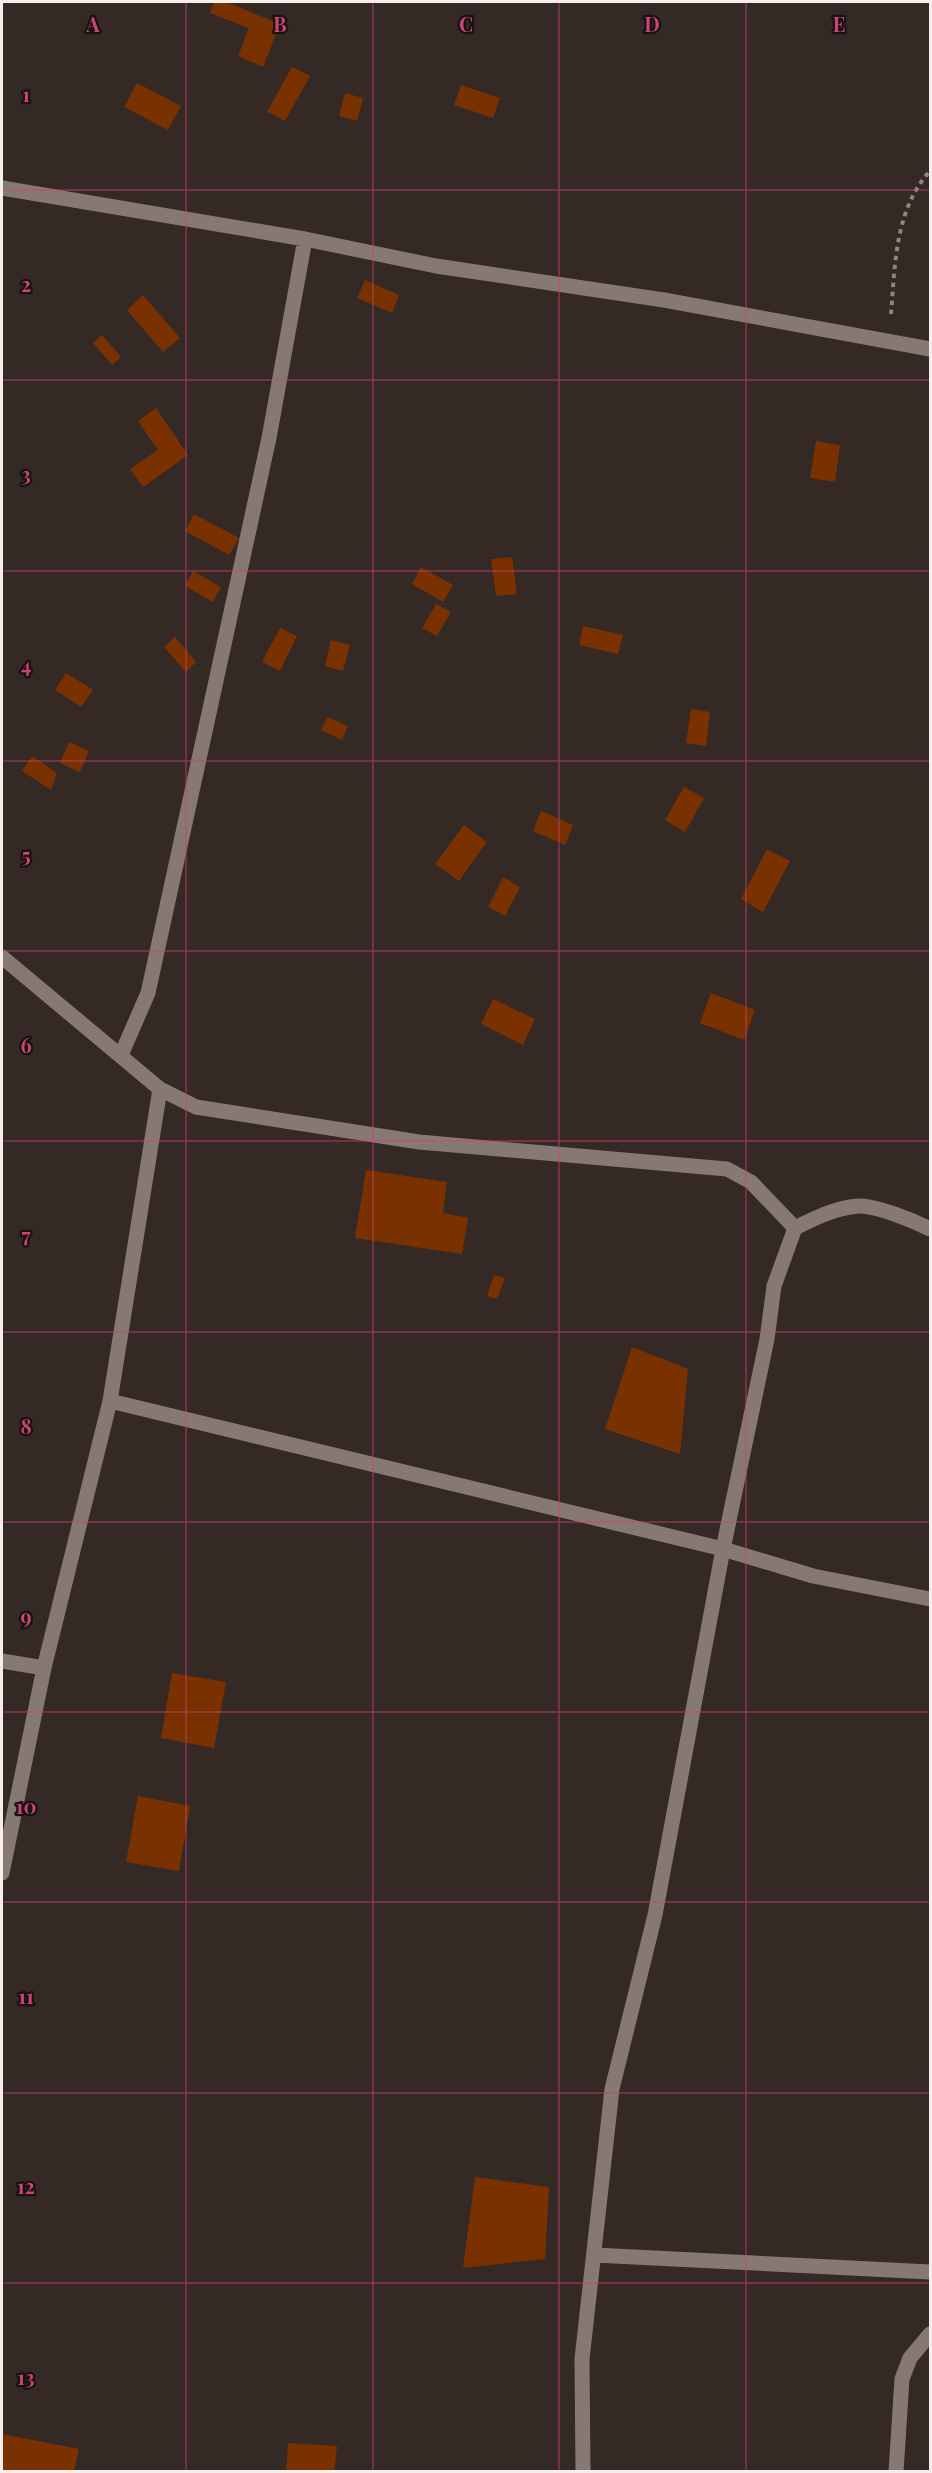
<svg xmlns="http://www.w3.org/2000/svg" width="932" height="2473" viewBox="0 0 932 2473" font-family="'Playfair Display',serif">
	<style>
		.building { fill: #7a3100 }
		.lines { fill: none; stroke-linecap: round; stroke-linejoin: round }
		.path { stroke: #8e8581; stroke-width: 4; stroke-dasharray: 4.5 4.5; stroke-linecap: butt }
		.street { stroke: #867973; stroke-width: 15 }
		.grid { fill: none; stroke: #cc4378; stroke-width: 1.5; stroke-opacity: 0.55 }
		.grid-label { font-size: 20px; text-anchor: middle; font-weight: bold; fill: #cc4378; stroke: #181311; stroke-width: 4.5; stroke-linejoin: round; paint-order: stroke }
	</style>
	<rect width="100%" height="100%" fill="#342924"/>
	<path class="building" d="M 214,2 L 226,2 L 280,24 L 263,67 L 238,56 L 249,28 L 210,13 Z
		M 292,67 L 310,76 L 285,121 L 267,112 Z
		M 137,83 L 181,106 L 168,130 L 124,107 Z
		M 461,85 L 500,98 L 493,118 L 454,105 Z
		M 345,93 L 363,98 L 357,121 L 339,116 Z
		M 365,280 L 399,295 L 392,313 L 357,298 Z
		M 143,295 L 180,338 L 163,352 L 127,310 Z
		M 102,335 L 121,357 L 112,365 L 93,343 Z
		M 156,408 L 188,455 L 143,487 L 130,469 L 158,450 L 138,421 Z
		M 816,441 L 840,445 L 835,482 L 810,478 Z
		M 194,514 L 239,538 L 229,555 L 185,531 Z
		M 512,557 L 517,594 L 496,596 L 491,559 Z
		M 421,567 L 453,585 L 443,602 L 412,584 Z
		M 193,571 L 221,587 L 213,602 L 185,586 Z
		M 436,604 L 451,612 L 437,636 L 422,628 Z
		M 583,626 L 623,635 L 618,654 L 579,645 Z
		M 280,628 L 297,636 L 280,671 L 262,662 Z
		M 175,637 L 196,662 L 186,672 L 164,647 Z
		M 331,640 L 350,645 L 343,671 L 325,666 Z
		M 66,673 L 93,690 L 81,707 L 55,690 Z
		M 691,709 L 710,712 L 706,746 L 686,743 Z
		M 327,717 L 348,726 L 342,740 L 321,730 Z
		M 69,742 L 89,751 L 80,772 L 60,763 Z
		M 32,756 L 57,773 L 51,790 L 22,771 Z
		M 684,787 L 704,798 L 685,832 L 665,820 Z
		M 541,811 L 573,825 L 565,845 L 533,831 Z
		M 464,825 L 487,842 L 459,881 L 435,864 Z
		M 767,849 L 790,861 L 763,912 L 741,899 Z
		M 503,877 L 520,887 L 505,916 L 488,907 Z
		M 711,993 L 755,1010 L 744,1040 L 700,1023 Z
		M 493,999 L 535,1019 L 523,1045 L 481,1024 Z
		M 366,1170 L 447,1182 L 443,1213 L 468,1218 L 462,1254 L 355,1238 Z
		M 494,1275 L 505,1278 L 497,1299 L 487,1296 Z
		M 632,1347 L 688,1369 L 680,1454 L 605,1429 Z
		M 172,1673 L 226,1682 L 214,1748 L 161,1738 Z
		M 138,1796 L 190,1806 L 179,1871 L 126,1862 Z
		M 475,2177 L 549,2187 L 545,2259 L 463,2268 Z
		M 2,2434 L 79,2449 L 74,2472 L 2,2472 Z
		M 288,2443 L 337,2446 L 334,2472 L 286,2472 Z"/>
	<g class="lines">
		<path class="path" d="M 891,314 C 895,265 895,209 930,171"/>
		<path class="street" d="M 2,188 L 305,239 L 436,266 L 664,300 L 930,349
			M 2,957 L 160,1089 L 196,1107 L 419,1142 L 727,1169 L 751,1182 L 795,1228
			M 121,1055 L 148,993 L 269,438 L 305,239
			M 110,1401 L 723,1549 L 813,1576 L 930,1599
			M 2,1661 L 44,1668
			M 2,1873 L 44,1668 L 110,1401 L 160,1089
			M 594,2255 L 930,2272
			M 583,2472 L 582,2359 L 612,2089 L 655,1915 L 723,1549 L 767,1339 L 774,1286 L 795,1228 C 815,1218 835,1208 858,1206 C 876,1205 914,1221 930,1229
			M 896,2472 L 902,2379 L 910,2358 L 930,2334"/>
	</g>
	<path class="grid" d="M 186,2 L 186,2472M 373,2 L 373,2472M 559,2 L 559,2472M 746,2 L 746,2472M 2,190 L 930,190M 2,380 L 930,380M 2,571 L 930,571M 2,761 L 930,761M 2,951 L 930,951M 2,1141 L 930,1141M 2,1332 L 930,1332M 2,1522 L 930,1522M 2,1712 L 930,1712M 2,1902 L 930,1902M 2,2093 L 930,2093M 2,2283 L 930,2283"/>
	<g class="grid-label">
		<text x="93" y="32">A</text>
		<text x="280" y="32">B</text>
		<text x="466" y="32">C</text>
		<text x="652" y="32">D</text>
		<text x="839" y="32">E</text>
		<text x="26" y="102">1</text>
		<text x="26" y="292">2</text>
		<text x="26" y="482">3</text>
		<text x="26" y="673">4</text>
		<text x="26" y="863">5</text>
		<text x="26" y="1053">6</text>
		<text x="26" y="1243">7</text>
		<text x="26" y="1434">8</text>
		<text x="26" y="1624">9</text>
		<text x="26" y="1814">10</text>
		<text x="26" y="2004">11</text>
		<text x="26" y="2194">12</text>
		<text x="26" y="2385">13</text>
	</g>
	<rect width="932" height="2473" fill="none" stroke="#f5eeea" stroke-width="6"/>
</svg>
